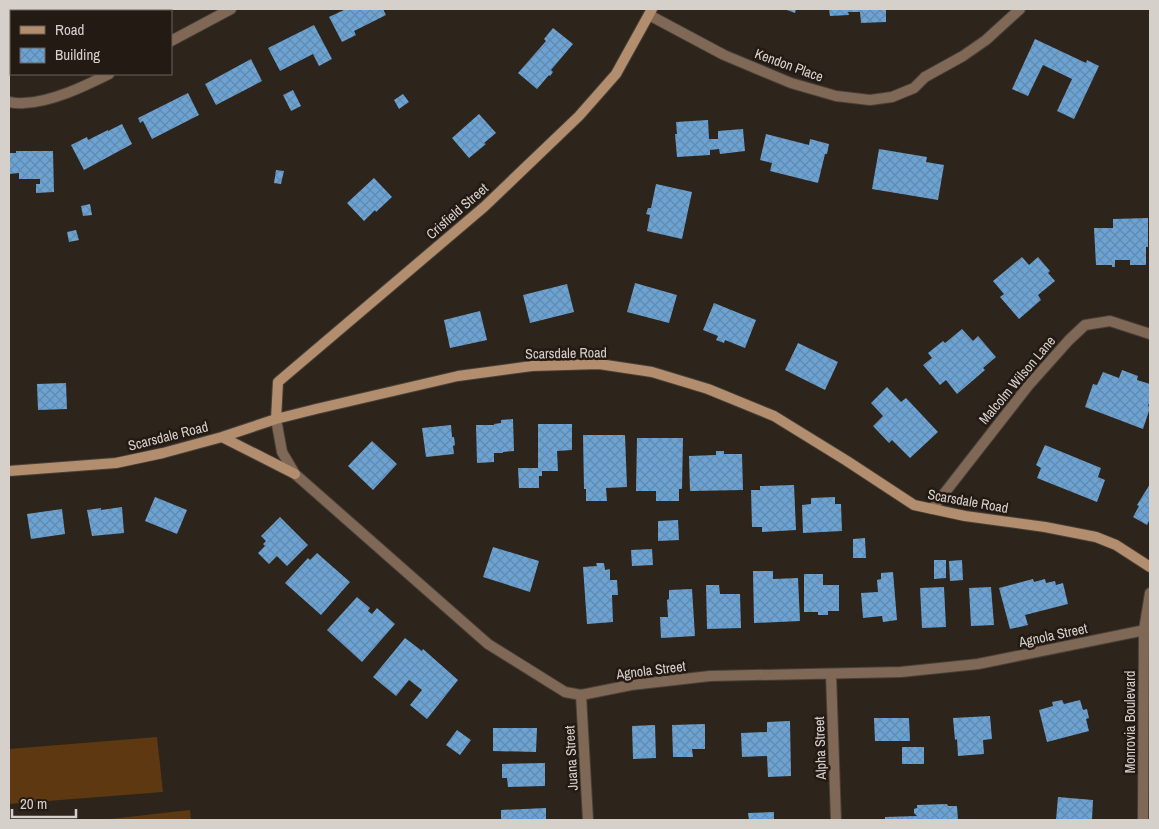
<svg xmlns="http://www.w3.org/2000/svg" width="1159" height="829" viewBox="0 0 1159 829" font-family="'Archivo Narrow',sans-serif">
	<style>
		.garden { fill: #5e3811 }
		.building { fill: url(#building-cross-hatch) }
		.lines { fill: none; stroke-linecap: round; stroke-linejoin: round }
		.lane-casing { stroke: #484038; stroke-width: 12 }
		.street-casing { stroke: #484038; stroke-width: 12 }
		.secondary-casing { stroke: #484038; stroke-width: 12 }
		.lane { stroke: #7f6855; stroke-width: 10 }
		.street { stroke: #7f6855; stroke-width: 10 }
		.secondary { stroke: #b28d6e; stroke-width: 10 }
		.labels { text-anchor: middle; stroke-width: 5; stroke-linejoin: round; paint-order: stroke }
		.street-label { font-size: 14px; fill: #d6d0cb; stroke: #231a13 }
	</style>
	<defs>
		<pattern id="building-cross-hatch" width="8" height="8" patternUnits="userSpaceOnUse" patternTransform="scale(1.25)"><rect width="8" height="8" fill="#6ca3d3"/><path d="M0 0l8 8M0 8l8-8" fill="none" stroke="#618aae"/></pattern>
	</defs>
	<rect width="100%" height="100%" fill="#2d241c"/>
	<path class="garden" d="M 157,737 L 163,792 L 9,804 L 9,749 Z
		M 190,810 L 191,820 L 101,820 Z"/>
	<path class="building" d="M 46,9 L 63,9 L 64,11 L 41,11 Z
		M 77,9 L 99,9 L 100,11 L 72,11 Z
		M 346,9 L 383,9 L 386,15 L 354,31 L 356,35 L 342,42 L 329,17 Z
		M 784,9 L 796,9 L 795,13 Z
		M 829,9 L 886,9 L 886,22 L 861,23 L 860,12 L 848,12 L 849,15 L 830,16 Z
		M 9,23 L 11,25 L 11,46 L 9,43 Z
		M 314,25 L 332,59 L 319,66 L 313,54 L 280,71 L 268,48 Z
		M 553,28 L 573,44 L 551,70 L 553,72 L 550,76 L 549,75 L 537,89 L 518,73 L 546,41 L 544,39 Z
		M 1035,39 L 1086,63 L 1087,60 L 1099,66 L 1074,119 L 1057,111 L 1072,79 L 1043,65 L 1028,96 L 1012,89 Z
		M 251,59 L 262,81 L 216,105 L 205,84 Z
		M 293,90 L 301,106 L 291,111 L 283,95 Z
		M 188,93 L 199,115 L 152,139 L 143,121 L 140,123 L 138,118 Z
		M 403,94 L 409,102 L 399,109 L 394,100 Z
		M 479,114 L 496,133 L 484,143 L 486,144 L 469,158 L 452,138 Z
		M 708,120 L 709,139 L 718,139 L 718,131 L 743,129 L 745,151 L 720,154 L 719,149 L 710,150 L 710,155 L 677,157 L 675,134 L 677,134 L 676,122 Z
		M 122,124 L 132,144 L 84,170 L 71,145 L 87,137 L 88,140 L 108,130 L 108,131 Z
		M 766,134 L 809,145 L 810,139 L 829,144 L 827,154 L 825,154 L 818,183 L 770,171 L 772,163 L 760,160 Z
		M 879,149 L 927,157 L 926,162 L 944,165 L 938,200 L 872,189 Z
		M 16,151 L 53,151 L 54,192 L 36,193 L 36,184 L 40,184 L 40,179 L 19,179 L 19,173 L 9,174 L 9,153 L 16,153 Z
		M 276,170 L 284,171 L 281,184 L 274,183 Z
		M 374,178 L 392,197 L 376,212 L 375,210 L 364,221 L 347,203 Z
		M 656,184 L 692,192 L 682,239 L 647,231 L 650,215 L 646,214 L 648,208 L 651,208 Z
		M 90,204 L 92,215 L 83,216 L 81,206 Z
		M 1148,218 L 1148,247 L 1146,247 L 1146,265 L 1130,265 L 1130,260 L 1115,260 L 1115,267 L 1112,267 L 1112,265 L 1096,265 L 1094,228 L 1113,228 L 1113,219 Z
		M 76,230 L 79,240 L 69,242 L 67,232 Z
		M 1022,257 L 1029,265 L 1038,257 L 1050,271 L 1048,273 L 1055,281 L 1038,295 L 1041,300 L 1019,319 L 1000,297 L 1004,294 L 993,281 Z
		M 635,283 L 677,295 L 669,323 L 627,312 Z
		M 567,284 L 574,312 L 530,323 L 523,295 Z
		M 714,303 L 756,320 L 745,348 L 725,340 L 724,343 L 716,340 L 718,336 L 703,330 Z
		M 480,311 L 487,340 L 450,348 L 444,320 Z
		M 962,329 L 973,341 L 978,336 L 996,357 L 983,368 L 985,370 L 957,394 L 946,380 L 940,385 L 923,365 L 932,358 L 928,353 L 943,341 L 945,343 Z
		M 798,343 L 838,362 L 825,390 L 785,370 Z
		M 1122,370 L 1138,376 L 1137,380 L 1150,384 L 1150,400 L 1148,406 L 1150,407 L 1150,408 L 1143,429 L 1085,407 L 1093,384 L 1097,385 L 1103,372 L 1119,378 Z
		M 66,383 L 67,409 L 38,410 L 37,384 Z
		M 887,387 L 901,402 L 906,398 L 938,432 L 910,458 L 892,440 L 889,443 L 873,426 L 883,416 L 871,403 Z
		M 513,419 L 514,451 L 503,452 L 503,453 L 494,453 L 494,462 L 477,463 L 476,425 L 494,425 L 494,424 L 501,423 L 501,420 Z
		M 538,424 L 572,424 L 572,450 L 557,451 L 558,471 L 542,471 L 542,476 L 539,476 L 539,488 L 519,488 L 518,468 L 538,468 Z
		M 451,425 L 452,437 L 454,437 L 455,445 L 453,446 L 454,454 L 426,457 L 422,428 Z
		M 583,435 L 625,435 L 627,487 L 606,488 L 607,501 L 586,501 L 586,489 L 584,489 Z
		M 637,438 L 683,438 L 682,489 L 679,489 L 679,501 L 656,501 L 656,491 L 636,491 Z
		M 372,441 L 397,464 L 373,490 L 348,466 Z
		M 1045,445 L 1101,468 L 1098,477 L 1105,480 L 1097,502 L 1037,478 L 1041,468 L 1036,465 Z
		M 716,451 L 724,451 L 724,454 L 742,454 L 743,490 L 690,491 L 689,456 L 716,455 Z
		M 1150,484 L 1150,519 L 1147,525 L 1133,517 L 1139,506 L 1137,505 Z
		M 794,485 L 796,530 L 762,532 L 762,527 L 752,527 L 751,490 L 760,490 L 760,486 Z
		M 155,497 L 187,510 L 177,534 L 145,521 Z
		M 835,497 L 835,504 L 841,504 L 842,531 L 803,533 L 802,505 L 811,504 L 811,498 Z
		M 122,507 L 124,533 L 92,536 L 87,510 L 101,508 L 101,510 Z
		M 62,509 L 65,534 L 31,539 L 27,514 Z
		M 280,517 L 308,545 L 287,566 L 277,556 L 269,564 L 258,553 L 265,546 L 263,544 L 266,541 L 261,536 Z
		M 678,520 L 679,540 L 658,541 L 658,521 Z
		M 865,538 L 866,558 L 853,558 L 853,539 Z
		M 493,547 L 539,561 L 530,592 L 483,577 Z
		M 652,549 L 653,565 L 632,566 L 631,550 Z
		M 317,553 L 350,582 L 321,615 L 285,583 L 308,558 L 310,560 Z
		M 934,560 L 946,560 L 946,578 L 934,579 Z
		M 962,560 L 963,580 L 950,581 L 949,561 Z
		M 596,563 L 604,563 L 605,570 L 610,569 L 610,580 L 617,580 L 618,595 L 612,595 L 613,622 L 587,624 L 583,567 L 597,566 Z
		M 753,571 L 773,571 L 773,579 L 798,578 L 800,621 L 754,623 Z
		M 893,572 L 897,620 L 883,622 L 882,616 L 863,618 L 861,593 L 878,592 L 877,580 L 881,579 L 881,573 Z
		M 804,574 L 823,574 L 823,585 L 839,585 L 839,611 L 828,611 L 828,615 L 818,615 L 818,612 L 804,612 Z
		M 1033,579 L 1034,582 L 1045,579 L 1046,583 L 1055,581 L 1056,585 L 1063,583 L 1068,604 L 1025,615 L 1028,625 L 1010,629 L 999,588 Z
		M 706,585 L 719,585 L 720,594 L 740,594 L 741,628 L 707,629 Z
		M 944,587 L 946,627 L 922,628 L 920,588 Z
		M 991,587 L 994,625 L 971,626 L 969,588 Z
		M 692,589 L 695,636 L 661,638 L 660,617 L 668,617 L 667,600 L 669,599 L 669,590 Z
		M 357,597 L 370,608 L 368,611 L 372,614 L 377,608 L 395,624 L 362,662 L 327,630 Z
		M 405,638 L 422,651 L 423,649 L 458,680 L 427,719 L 410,705 L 422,690 L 409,680 L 396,696 L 373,677 Z
		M 1062,700 L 1064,704 L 1080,700 L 1083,710 L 1087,709 L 1089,718 L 1086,719 L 1089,731 L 1047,742 L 1039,710 L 1053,706 L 1052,702 Z
		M 990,716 L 992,739 L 983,740 L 984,754 L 958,756 L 957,739 L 955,740 L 953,718 Z
		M 874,718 L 909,718 L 910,741 L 875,741 Z
		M 790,721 L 791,776 L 768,777 L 767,756 L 742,757 L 741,733 L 767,732 L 767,722 Z
		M 705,724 L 705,749 L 692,749 L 693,757 L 673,757 L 672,725 Z
		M 655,725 L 656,758 L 633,759 L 632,726 Z
		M 493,728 L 537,728 L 536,752 L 493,751 Z
		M 457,730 L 471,740 L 460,755 L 446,745 Z
		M 902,747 L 924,747 L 924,764 L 902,764 Z
		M 545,763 L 545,786 L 508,787 L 507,778 L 502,778 L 502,764 Z
		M 1058,797 L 1093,800 L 1092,820 L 1056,820 Z
		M 947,804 L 948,806 L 957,806 L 958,820 L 885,820 L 885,817 L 917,816 L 914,813 L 914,809 L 917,808 L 917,805 Z
		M 546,808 L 546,820 L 501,820 L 501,810 Z
		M 774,812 L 774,820 L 749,820 L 748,813 Z"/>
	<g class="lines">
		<defs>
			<path id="lane" d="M 925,77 L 963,56 L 986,40 L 1020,9"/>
			<path id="street" d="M 649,15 L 724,55 L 791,83 L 836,96 L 870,100 L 892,97 L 914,88 L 925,77
				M 171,41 L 231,9
				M 9,102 C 14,103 19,104 24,103 C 52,102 85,86 109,74
				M 276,419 L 282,452 L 295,474 L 488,644 L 565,692 L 581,695 L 631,685 L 710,676 L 901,672 L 978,664 L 1150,629
				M 932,509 L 1028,386 L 1069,340 L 1085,325 L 1110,321 L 1150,334
				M 831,674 L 836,820
				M 581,695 L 588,820
				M 1143,820 L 1144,630 L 1150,593"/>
			<path id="secondary" d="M 276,419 L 278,382 L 484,207 L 579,116 L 616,74 L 652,9
				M 222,437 L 295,474
				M 9,471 L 116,463 L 163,453 L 222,437 L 276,419 L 316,409 L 458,376 L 532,366 L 599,364 L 652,372 L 708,389 L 774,416 L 847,461 L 914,505 L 965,516 L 1045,527 L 1096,537 L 1116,545 L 1150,567"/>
		</defs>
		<use href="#lane" class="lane-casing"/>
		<use href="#street" class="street-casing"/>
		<use href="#secondary" class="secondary-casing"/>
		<use href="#lane" class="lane"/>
		<use href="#street" class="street"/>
		<use href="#secondary" class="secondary"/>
	</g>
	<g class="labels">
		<g class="street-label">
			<text transform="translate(789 65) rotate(20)" y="5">Kendon Place</text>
			<text transform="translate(457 211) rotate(-41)" y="5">Crisfield Street</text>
			<text transform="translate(566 353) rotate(-1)" y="5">Scarsdale Road</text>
			<text transform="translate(1017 380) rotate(-50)" y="5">Malcolm Wilson Lane</text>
			<text transform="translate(168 436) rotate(-14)" y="5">Scarsdale Road</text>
			<text transform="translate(968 501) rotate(10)" y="5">Scarsdale Road</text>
			<text transform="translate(1053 635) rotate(-12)" y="5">Agnola Street</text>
			<text transform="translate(651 670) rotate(-7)" y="5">Agnola Street</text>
			<text transform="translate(1130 722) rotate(-90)" y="5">Monrovia Boulevard</text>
			<text transform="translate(820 748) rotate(-92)" y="5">Alpha Street</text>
			<text transform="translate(571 758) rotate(-93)" y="5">Juana Street</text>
		</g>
	</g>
	<rect width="1159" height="829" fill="none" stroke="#d6d0cb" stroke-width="20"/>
	<rect x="10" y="10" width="162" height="65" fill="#231a13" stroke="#6b635d"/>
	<rect x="20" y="26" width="25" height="8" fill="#b28d6e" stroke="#6b635d"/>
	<text x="55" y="35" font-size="15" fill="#d6d0cb">Road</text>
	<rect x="20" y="48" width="25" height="15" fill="url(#building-cross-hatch)" stroke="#6b635d"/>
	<text x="55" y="60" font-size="15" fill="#d6d0cb">Building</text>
	<path d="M12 809v8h64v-8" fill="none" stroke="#d6d0cb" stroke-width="2.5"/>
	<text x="20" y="809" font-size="15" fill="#d6d0cb" stroke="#231a13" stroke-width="4" paint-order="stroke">20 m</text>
</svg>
